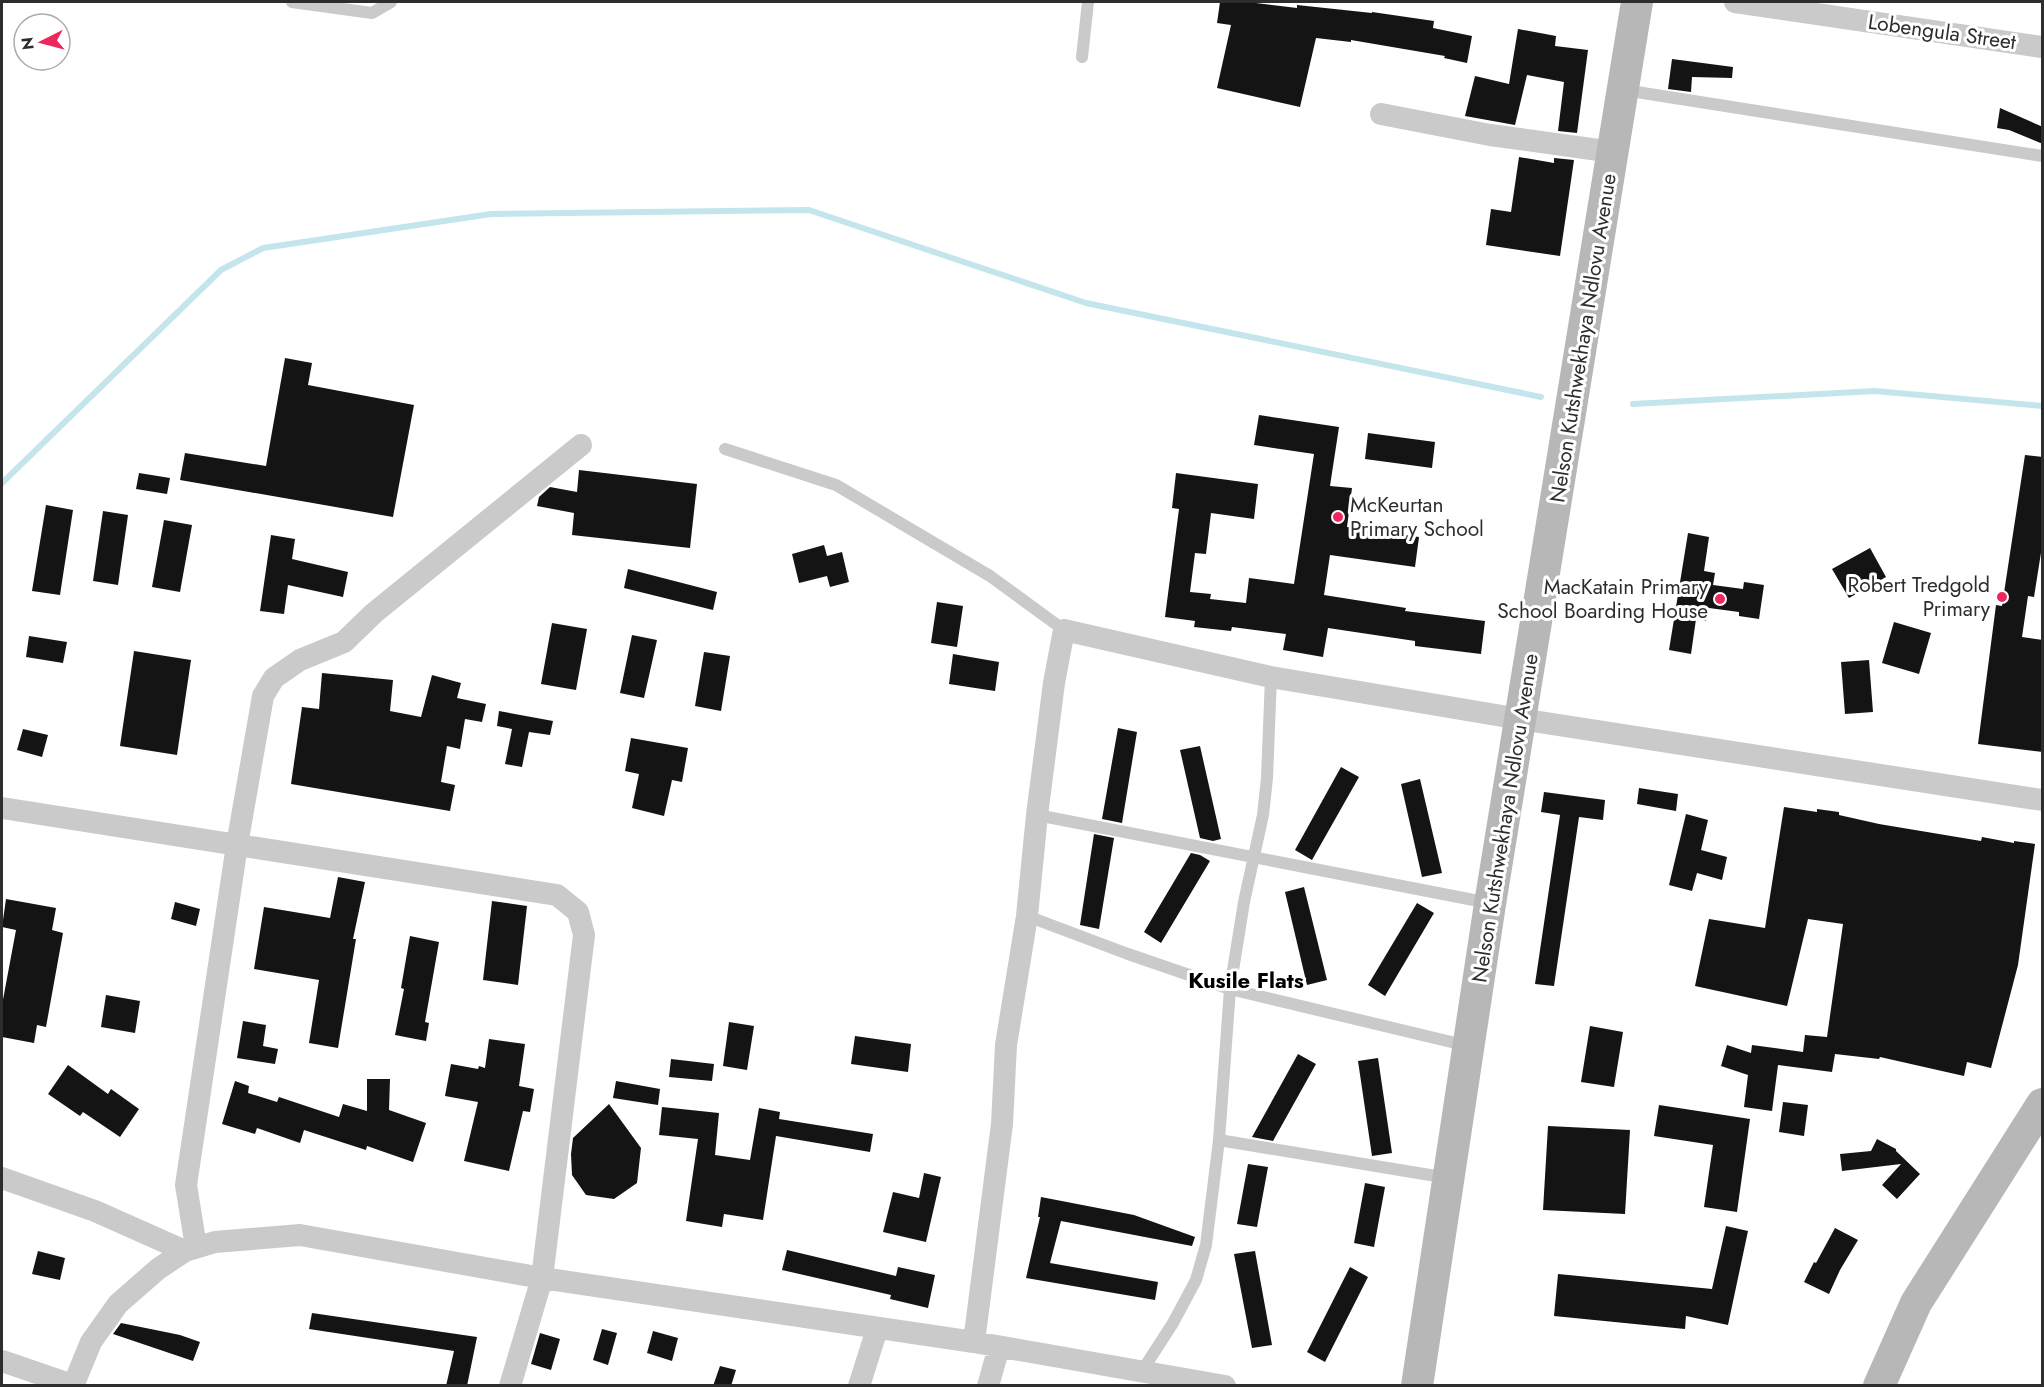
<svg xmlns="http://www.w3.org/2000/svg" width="2044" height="1387" viewBox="0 0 2044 1387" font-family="Jost,sans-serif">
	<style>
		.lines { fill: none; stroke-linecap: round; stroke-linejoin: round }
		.stream { stroke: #c5e5ed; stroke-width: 6 }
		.building { fill: #141414 }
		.lane { stroke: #cacaca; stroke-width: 12 }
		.street { stroke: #cacaca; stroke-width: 22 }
		.secondary { stroke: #b7b7b7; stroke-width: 32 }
		.poi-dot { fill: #ec285e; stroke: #fff; stroke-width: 2 }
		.labels { text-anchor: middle; stroke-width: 6; stroke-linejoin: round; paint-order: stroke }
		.street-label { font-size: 21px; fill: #2d2d2d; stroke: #fff }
		.poi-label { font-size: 21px; fill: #2d2d2d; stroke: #fff; text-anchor: end }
		.neighbourhood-label { font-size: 22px; font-weight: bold; fill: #000; stroke: #fff }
	</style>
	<rect width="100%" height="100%" fill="#fff"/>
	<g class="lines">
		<path class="stream" d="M 1633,404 L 1875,391 L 2042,406
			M 2,483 L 221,270 L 263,248 L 491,214 L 809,210 L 1086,303 L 1541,397"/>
	</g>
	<path class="building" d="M 1220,2 L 1248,2 L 1297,8 L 1297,5 L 1372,13 L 1372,12 L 1434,21 L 1433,28 L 1472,36 L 1467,63 L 1444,58 L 1445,56 L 1351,40 L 1351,42 L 1316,38 L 1300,107 L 1217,88 L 1231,25 L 1217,23 Z
		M 1518,29 L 1556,36 L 1555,46 L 1588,50 L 1577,133 L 1558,131 L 1564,82 L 1527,75 L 1515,125 L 1465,116 L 1475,76 L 1509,84 Z
		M 1672,59 L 1733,67 L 1732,78 L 1692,77 L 1691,92 L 1668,89 Z
		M 2000,108 L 2043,127 L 2043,144 L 2009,130 L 1997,128 Z
		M 1519,157 L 1554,163 L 1554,158 L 1574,160 L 1560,256 L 1486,245 L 1491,209 L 1511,212 Z
		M 285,358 L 312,363 L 308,385 L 414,405 L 393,517 L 180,480 L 185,453 L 266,466 Z
		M 1259,415 L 1339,427 L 1330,486 L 1352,488 L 1347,527 L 1419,537 L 1415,567 L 1330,555 L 1324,595 L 1406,608 L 1405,611 L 1485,621 L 1481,654 L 1415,646 L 1415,641 L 1328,628 L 1323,657 L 1283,650 L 1286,634 L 1232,627 L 1231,631 L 1194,627 L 1195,621 L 1165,617 L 1179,509 L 1172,508 L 1176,473 L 1258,484 L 1254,519 L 1211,513 L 1206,554 L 1195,553 L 1190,592 L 1211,594 L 1210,599 L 1246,603 L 1249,578 L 1294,584 L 1314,454 L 1254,445 Z
		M 1368,433 L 1435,442 L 1432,468 L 1365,459 Z
		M 2025,455 L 2043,457 L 2043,540 L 2034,597 L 2028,596 L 2022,637 L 2043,640 L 2043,752 L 1978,744 L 1996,605 L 2002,606 Z
		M 579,470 L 697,484 L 690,548 L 572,535 L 574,513 L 537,506 L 539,497 L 550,487 L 577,492 Z
		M 139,473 L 170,478 L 167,494 L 136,489 Z
		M 46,505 L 73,510 L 60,595 L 32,591 Z
		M 103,511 L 128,515 L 118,585 L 93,581 Z
		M 164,520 L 192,525 L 180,592 L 152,587 Z
		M 1688,533 L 1709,537 L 1704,571 L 1715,573 L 1713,585 L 1743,589 L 1744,582 L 1764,585 L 1759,619 L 1739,616 L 1739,612 L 1709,608 L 1706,621 L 1696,619 L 1691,654 L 1669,650 Z
		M 271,535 L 295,539 L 292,559 L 348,572 L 343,597 L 288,585 L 284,614 L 260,611 Z
		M 824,545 L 827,556 L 842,552 L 849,582 L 830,587 L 827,576 L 799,583 L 792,554 Z
		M 1870,548 L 1886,577 L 1849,598 L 1832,569 Z
		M 628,569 L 717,592 L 713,610 L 624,588 Z
		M 937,602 L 963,606 L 957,647 L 931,643 Z
		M 1894,622 L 1931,633 L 1919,674 L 1882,663 Z
		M 552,623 L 587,629 L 576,690 L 541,684 Z
		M 632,635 L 657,640 L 644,698 L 620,693 Z
		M 29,636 L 67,642 L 63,663 L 26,657 Z
		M 134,651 L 191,660 L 177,755 L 120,746 Z
		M 704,652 L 730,656 L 721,711 L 695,706 Z
		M 953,654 L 999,662 L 995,691 L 949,684 Z
		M 1869,660 L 1873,712 L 1845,714 L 1841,662 Z
		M 322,673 L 393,680 L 390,711 L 421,717 L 432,675 L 461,683 L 457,698 L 486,704 L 482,722 L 465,719 L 460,749 L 447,746 L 441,782 L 455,785 L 450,811 L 291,784 L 302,707 L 319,709 Z
		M 499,711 L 553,721 L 550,735 L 529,732 L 522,767 L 505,764 L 512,729 L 497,726 Z
		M 1118,728 L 1137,732 L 1122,823 L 1102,819 Z
		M 23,729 L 48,735 L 42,757 L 17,750 Z
		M 631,738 L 688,748 L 682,782 L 672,780 L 664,816 L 632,808 L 639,774 L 625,771 Z
		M 1200,746 L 1221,839 L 1213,841 L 1200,838 L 1180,750 Z
		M 1341,767 L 1359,777 L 1312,860 L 1295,850 Z
		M 1420,779 L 1442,873 L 1422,877 L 1401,784 Z
		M 1639,788 L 1678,794 L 1676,811 L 1637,804 Z
		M 1544,792 L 1605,800 L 1603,820 L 1579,817 L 1554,986 L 1535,984 L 1560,815 L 1541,812 Z
		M 1784,807 L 1817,812 L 1817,809 L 1839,812 L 1839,815 L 1879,824 L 1981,841 L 1982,837 L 2014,843 L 2014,841 L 2035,844 L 2018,965 L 1991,1068 L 1967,1062 L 1964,1076 L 1880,1057 L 1879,1059 L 1835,1054 L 1832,1072 L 1778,1065 L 1772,1111 L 1744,1107 L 1748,1075 L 1721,1066 L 1727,1045 L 1751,1053 L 1752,1045 L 1803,1052 L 1805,1035 L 1827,1037 L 1843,924 L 1808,919 L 1787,1006 L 1695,986 L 1709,919 L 1765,928 Z
		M 1686,814 L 1708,820 L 1701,850 L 1727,857 L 1722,880 L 1697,873 L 1692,891 L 1669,885 Z
		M 1094,834 L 1114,838 L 1099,929 L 1080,925 Z
		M 1191,853 L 1200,855 L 1210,861 L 1161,943 L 1144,932 Z
		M 338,877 L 365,882 L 353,939 L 356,939 L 338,1048 L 309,1043 L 319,980 L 254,969 L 264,907 L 330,918 Z
		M 1304,887 L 1327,980 L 1307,985 L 1285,892 Z
		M 6,899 L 56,908 L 52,930 L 63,933 L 46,1027 L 37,1025 L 34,1043 L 2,1037 L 2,1005 L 16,930 L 2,927 Z
		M 492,901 L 527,906 L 518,985 L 483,980 Z
		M 175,902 L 200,909 L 196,926 L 171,919 Z
		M 1417,903 L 1434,913 L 1385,996 L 1368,985 Z
		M 410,936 L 439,942 L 425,1022 L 429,1023 L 426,1041 L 395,1035 L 404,989 L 401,988 Z
		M 106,995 L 140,1001 L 135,1033 L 101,1027 Z
		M 243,1021 L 266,1025 L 263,1046 L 278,1049 L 275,1064 L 237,1058 Z
		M 729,1022 L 754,1026 L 747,1070 L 723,1066 Z
		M 1590,1026 L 1623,1032 L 1614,1087 L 1581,1082 Z
		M 855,1036 L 911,1044 L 908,1072 L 851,1064 Z
		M 489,1039 L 525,1044 L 519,1086 L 534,1089 L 530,1112 L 523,1111 L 509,1171 L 464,1161 L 478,1102 L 445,1096 L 451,1064 L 478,1069 L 479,1066 L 485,1068 Z
		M 1298,1054 L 1316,1064 L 1273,1141 L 1252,1137 Z
		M 1378,1058 L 1392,1153 L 1372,1156 L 1358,1061 Z
		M 671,1059 L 714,1064 L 712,1081 L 669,1077 Z
		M 68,1065 L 108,1094 L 111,1089 L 139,1109 L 120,1137 L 83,1112 L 80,1116 L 48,1094 Z
		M 367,1079 L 390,1079 L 389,1110 L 426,1123 L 413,1162 L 367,1146 L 366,1150 L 304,1130 L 300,1143 L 257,1128 L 255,1134 L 222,1124 L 235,1081 L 249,1086 L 248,1093 L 277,1102 L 279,1097 L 339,1117 L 343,1104 L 367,1111 Z
		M 616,1081 L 660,1089 L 658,1105 L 613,1098 Z
		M 1783,1102 L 1808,1105 L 1804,1136 L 1779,1132 Z
		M 609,1104 L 641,1148 L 637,1183 L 614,1199 L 586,1195 L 572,1175 L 571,1154 L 573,1138 Z
		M 1659,1105 L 1750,1119 L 1737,1212 L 1704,1207 L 1713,1145 L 1654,1136 Z
		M 662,1107 L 719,1113 L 715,1155 L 750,1160 L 759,1108 L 780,1112 L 779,1119 L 873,1134 L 870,1152 L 776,1136 L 763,1220 L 724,1214 L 722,1227 L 686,1221 L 698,1139 L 659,1135 Z
		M 1548,1126 L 1630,1130 L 1625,1214 L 1543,1210 Z
		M 1877,1139 L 1896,1149 L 1896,1151 L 1920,1174 L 1897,1199 L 1882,1185 L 1901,1164 L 1842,1171 L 1840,1154 L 1871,1151 Z
		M 1248,1164 L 1268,1167 L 1257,1227 L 1237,1224 Z
		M 924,1173 L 941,1177 L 926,1242 L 883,1232 L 893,1192 L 919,1198 Z
		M 1365,1183 L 1385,1187 L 1374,1247 L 1354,1243 Z
		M 1041,1197 L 1134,1215 L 1195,1237 L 1192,1246 L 1061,1221 L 1050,1263 L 1158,1282 L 1155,1300 L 1026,1278 L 1040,1217 L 1038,1217 Z
		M 1726,1226 L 1748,1231 L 1728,1325 L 1686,1316 L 1685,1329 L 1554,1316 L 1558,1274 L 1712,1289 Z
		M 1835,1228 L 1858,1240 L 1840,1270 L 1829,1294 L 1804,1282 L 1814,1262 L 1816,1263 Z
		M 787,1250 L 896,1276 L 898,1267 L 935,1275 L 928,1308 L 890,1299 L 891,1295 L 782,1270 Z
		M 38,1251 L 65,1258 L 60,1280 L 32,1274 Z
		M 1255,1251 L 1272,1345 L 1252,1348 L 1234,1254 Z
		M 1350,1267 L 1368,1277 L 1325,1362 L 1307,1352 Z
		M 312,1313 L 477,1337 L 467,1386 L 446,1386 L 454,1351 L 309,1329 Z
		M 121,1323 L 180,1335 L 200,1342 L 193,1361 L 113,1334 Z
		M 602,1329 L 617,1333 L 608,1365 L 593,1360 Z
		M 653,1331 L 678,1338 L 672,1361 L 647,1353 Z
		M 540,1333 L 560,1339 L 551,1370 L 531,1364 Z
		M 720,1366 L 736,1370 L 731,1386 L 713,1386 Z"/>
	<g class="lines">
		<path class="lane" d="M 292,2 L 372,13 L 391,2
			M 1082,57 L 1088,2
			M 1624,90 L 2042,156
			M 725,449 L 836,485 L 990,576 L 1064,630
			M 1037,815 L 1489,903
			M 1027,916 L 1128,954 L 1230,989 L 1468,1046
			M 1219,1140 L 1448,1178
			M 1142,1371 L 1173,1323 L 1196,1280 L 1206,1245 L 1219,1140 L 1230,989 L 1244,902 L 1263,815 L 1267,778 L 1271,677"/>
		<path class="street" d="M 1735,2 L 2042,47
			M 1381,114 L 1490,135 L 1613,152
			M 2,808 L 557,895 L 578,912 L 584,935 L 542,1278 L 510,1386
			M 2,1178 L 95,1211 L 185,1251
			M 196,1247 L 186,1185 L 237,845 L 263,696 L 274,678 L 300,660 L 344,642 L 374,613 L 581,445
			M 974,1342 L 1002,1124 L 1006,1045 L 1027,916 L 1037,815 L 1054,683 L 1064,630 L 1271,677 L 1520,719 L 2042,800
			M 2,1361 L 75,1386
			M 73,1386 L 91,1342 L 118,1304 L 158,1269 L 185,1251 L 215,1242 L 300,1235 L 542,1278 L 974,1342 L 1225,1386
			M 859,1386 L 877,1329
			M 988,1386 L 999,1347"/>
		<path class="secondary" d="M 1417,1386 L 1490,904 L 1637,2
			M 1879,1386 L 1916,1303 L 2042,1104"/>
	</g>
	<g class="poi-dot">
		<circle cx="1338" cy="517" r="6"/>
		<circle cx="2002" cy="597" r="6"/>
		<circle cx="1720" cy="599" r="6"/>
	</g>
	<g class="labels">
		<g class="street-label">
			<text transform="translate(1942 32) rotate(8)" y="7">Lobengula Street</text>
			<text transform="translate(1583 338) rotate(-81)" y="7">Nelson Kutshwekhaya Ndlovu Avenue</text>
			<text transform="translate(1505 818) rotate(-81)" y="7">Nelson Kutshwekhaya Ndlovu Avenue</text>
		</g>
		<g class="poi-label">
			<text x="1350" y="512" text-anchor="start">McKeurtan<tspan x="1350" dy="24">Primary School</tspan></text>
			<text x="1990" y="592">Robert Tredgold<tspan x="1990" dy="24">Primary</tspan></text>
			<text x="1708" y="594">MacKatain Primary<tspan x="1708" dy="24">School Boarding House</tspan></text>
		</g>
		<g class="neighbourhood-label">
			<text x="1246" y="988">Kusile Flats</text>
		</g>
	</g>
	<rect width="2044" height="1387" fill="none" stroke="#2d2d2d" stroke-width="6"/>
	<g transform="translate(42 42) rotate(264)"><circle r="28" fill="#ffffff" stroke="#ababab" stroke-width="1.5"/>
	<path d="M0-4.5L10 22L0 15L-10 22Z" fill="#ec285e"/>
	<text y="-9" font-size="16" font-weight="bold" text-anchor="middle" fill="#2d2d2d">N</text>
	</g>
</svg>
